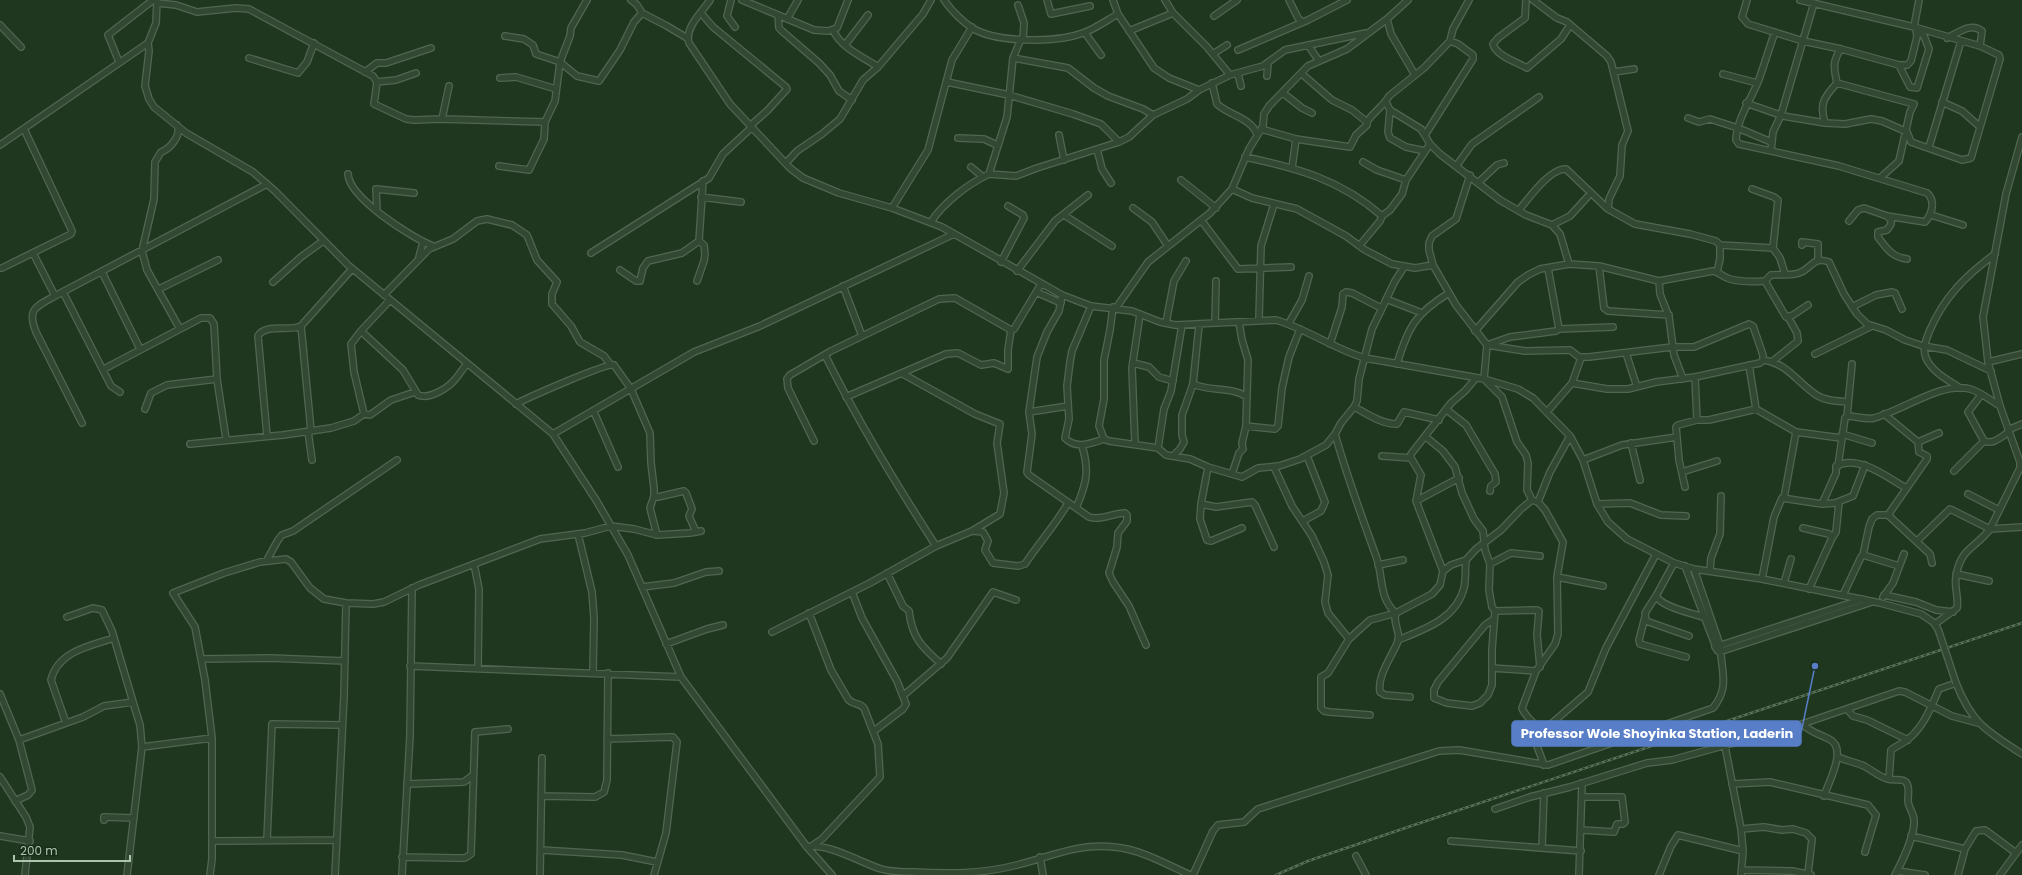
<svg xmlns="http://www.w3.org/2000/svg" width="2022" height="875" viewBox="0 0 2022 875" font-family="Poppins,sans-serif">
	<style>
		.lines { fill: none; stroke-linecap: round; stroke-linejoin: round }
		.minor-casing { stroke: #516650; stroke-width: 8 }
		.minor { stroke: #334833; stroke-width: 5.5 }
		.rail-casing { stroke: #597259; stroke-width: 2.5 }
		.rail { stroke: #192c19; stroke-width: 1; stroke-dasharray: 3; stroke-linecap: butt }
		.minor-bridge-casing { stroke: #516650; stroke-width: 8; stroke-linecap: butt }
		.minor-bridge { stroke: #334833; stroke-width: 5.5 }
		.leader { fill: none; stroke: #577ec7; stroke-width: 1.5 }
		.callout-dot { fill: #577ec7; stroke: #192c19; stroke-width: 1.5 }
		.callout { fill: #577ec7; stroke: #577ec7; stroke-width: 1.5 }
		.callout-label { font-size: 13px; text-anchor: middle; font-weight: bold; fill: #fff }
	</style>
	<rect width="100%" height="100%" fill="#20371f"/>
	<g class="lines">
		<defs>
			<path id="minor" d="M 631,0 L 637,5 L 642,13 L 667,26 L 687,38
				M 710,0 C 703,11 684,28 689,43 L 730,104 L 790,168 L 803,178 L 839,193 L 892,208 L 942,227 L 1062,295 L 1091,306 L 1132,311 L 1160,322 L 1175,325 L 1276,320 C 1307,329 1334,349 1365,358 L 1484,379 L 1518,389 L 1533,398 L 1570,436 L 1583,460 L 1597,504 L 1608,522 L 1627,539 L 1674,563 L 1694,569 L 1762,579 L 1880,603 L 1921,614 L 1933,622 L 1938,629
				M 731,0 L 727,16 L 735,27
				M 742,0 L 814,30 L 828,31 L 837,28 L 848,0
				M 944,0 C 951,10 962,21 972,28 C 997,43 1056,43 1083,33 C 1095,29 1107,20 1118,14
				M 1047,0 L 1051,14 L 1090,6
				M 1113,0 L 1118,14 L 1154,68 L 1169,78 L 1199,90
				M 1165,0 L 1173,13 L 1207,47 L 1230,75
				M 1289,0 L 1298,18 L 1302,22
				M 1526,0 L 1525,18 L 1498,38 L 1493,44 C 1496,56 1517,62 1527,68 L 1561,39 L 1570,25
				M 1533,0 L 1557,18 L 1567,22 L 1607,56 L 1611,62 L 1628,131 L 1622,145 L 1620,176 L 1609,199 L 1608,209
				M 1747,0 L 1742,17 L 1748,24 L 1803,41 L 1841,49 L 1899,65 L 1907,65 L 1911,61 L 1917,37 L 1916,29
				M 157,3 L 176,5 L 197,12 L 236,8 L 249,9 L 373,76 L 377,82 L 374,104 L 406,119 L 414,120 L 442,119 L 545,122
				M 1018,5 L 1024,23 L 1023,39
				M 701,13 L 713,27 L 786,87 L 787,89 L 768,110 L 750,126
				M 778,15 L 779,28 L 782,31 L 819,63 L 830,75 L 839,91 L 852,100
				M 1214,16 L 1237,0
				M 787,19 L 798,0
				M 1387,19 L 1391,34 L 1415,75
				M 0,25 L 21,47
				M 1914,27 L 1919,0
				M 833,30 C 840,47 863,57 878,67
				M 1129,31 L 1173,13
				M 1775,32 C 1769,48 1764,66 1758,82 C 1750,101 1737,119 1736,140 L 1739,144 L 1839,166 L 1927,193 C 1936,201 1932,214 1925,222 L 1887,216 L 1864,208 L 1858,210 L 1849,221
				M 1085,33 L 1101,55
				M 505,36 L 524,39 L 533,45 L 536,54 L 560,62 L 577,76 L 599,81 L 620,50 L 634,22 L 642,13
				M 1947,38 C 1958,33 1970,22 1982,31 L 1980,46
				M 148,43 L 149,51 L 145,86 L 149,99 L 154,107 L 186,133 L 253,172 L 275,191 L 348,265 L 553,434 L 596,500 L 628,555 L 681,677 L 807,847 L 832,875
				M 845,45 L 868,15
				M 1308,45 L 1319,61
				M 1238,50 L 1308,20 L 1347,0
				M 1213,54 L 1227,45
				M 249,58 L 298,73 L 307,62 L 314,43
				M 1013,58 L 1068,68 L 1094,88 L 1108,96 L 1143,109 L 1153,115
				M 119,62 L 108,35 L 153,0
				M 1899,65 L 1910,87 L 1917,88 L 1929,49 L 1924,36 L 1917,29
				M 365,72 L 377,63 L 386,63 L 431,48
				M 1614,72 L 1634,69
				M 1238,74 L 1241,86
				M 1723,74 L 1757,83
				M 1267,76 L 1268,63
				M 500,78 L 516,77 L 556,89
				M 377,82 L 396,80 L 416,73
				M 947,82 L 1009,95 L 1073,114 L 1101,124 L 1119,142
				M 1212,83 L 1217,104 C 1230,116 1250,117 1257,134
				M 1837,83 L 1914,104 L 1910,112 L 1899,161 L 1880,178
				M 1837,83 C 1834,69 1832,61 1841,49
				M 1283,93 L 1302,108 L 1312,113
				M 1386,102 L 1390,110 L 1421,129 L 1430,144 L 1440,154 L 1500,200 L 1526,215 L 1552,225 L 1560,234 L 1569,264
				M 1942,102 L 1962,111 L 1980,127
				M 1746,103 L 1783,116 L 1825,123 L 1845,124 L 1871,119 L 1882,121 L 1907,132 L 1911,142 L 1962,160 L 1971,158 L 2000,59 L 1999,55 L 1980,46 L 1914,27 L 1800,0
				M 1390,110 L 1388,132 L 1390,138 L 1406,147 L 1425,151
				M 1688,118 L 1699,122 L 1710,119 L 1738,128 L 1771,142
				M 442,119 L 449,86
				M 1367,122 C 1373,112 1384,106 1389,96 L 1424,68 L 1450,41 L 1453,29 L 1469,0
				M 1825,123 C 1819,104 1824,97 1837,83
				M 177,125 C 182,135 170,149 161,152 L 155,162 L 154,199 L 142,251 L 147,270 L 180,329
				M 1261,129 L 1296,139 L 1350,147 L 1356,135 L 1367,125 L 1367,122 L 1352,110 L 1332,100 L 1302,74
				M 1059,135 L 1064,160
				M 1425,135 L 1473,59 L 1473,55 L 1458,44 L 1450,41
				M 2022,137 L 2006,194 L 1983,317 L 1988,362 L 2022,354
				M 958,138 L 984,139 L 997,145
				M 0,145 L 148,43 L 156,23 L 157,0
				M 1929,147 L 1961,41
				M 1097,149 L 1102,169 L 1111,183
				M 1771,151 L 1773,132 L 1781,115 L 1814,3
				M 1245,157 C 1298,168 1341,180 1382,216
				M 1363,162 L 1377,170 L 1406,180
				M 786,163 L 797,151 L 822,134 L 840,119 L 863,80 L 878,67 L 923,14 L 931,0
				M 1457,165 L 1472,144 L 1539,97
				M 499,166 L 529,170 L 544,139 L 545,122 L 555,101 L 560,62 L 570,36 L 571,28 L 587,0
				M 971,167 L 983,177
				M 1292,168 L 1296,139
				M 348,174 C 349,198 412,238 433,246
				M 989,174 L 1007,117 L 1013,58 L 1021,39
				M 1470,175 L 1456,219 L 1432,236 L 1429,243 L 1429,250 L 1433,265 L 1456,305 L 1487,345 L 1484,379 L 1502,397 L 1517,442 L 1526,455 L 1528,463 L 1527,490 L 1532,500 L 1538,502 L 1545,510 L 1563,542 L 1557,577 L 1558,634 L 1555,644 L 1536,671 L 1522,708 C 1525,717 1534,721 1538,730 L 1544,730 L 1588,692 L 1606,648 L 1656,554
				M 1181,180 L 1216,208
				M 1479,182 L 1497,165 L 1504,163
				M 1232,189 L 1252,198 L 1297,209 L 1346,236 L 1365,250 L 1392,264 L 1415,268 L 1433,265
				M 1752,189 L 1774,197 L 1778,200 L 1773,248
				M 701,197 L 741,202
				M 892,208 L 928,150 L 952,60 L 972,27
				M 1133,208 L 1152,222 L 1168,246
				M 1519,210 C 1529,198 1550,168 1566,169 L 1608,209 L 1635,224 L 1690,234 L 1716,241 L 1720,245 L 1720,259 L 1717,272
				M 377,211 L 376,189 L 414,193
				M 1064,215 L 1112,246
				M 1931,215 L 1963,225
				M 1887,216 L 1891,220 L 1891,224 L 1887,230 L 1878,232 L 1878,237 C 1887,249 1892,257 1907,259
				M 1201,220 L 1238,269 L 1291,267
				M 931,222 C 943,203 968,184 989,174 L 1016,176 L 1037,168 L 1119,142 L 1129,137 L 1153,115 L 1187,99 L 1199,90 L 1230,75 L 1263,66 L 1285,50 L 1366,33
				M 1552,225 L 1570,216 L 1590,194
				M 1360,245 L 1380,221 L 1382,216 L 1390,210 L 1402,194 L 1406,180 L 1430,144
				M 1720,245 L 1773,248 L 1780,258 L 1785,274
				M 1802,245 L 1802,242 L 1818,244 L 1818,259
				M 33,253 L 55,296
				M 591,253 L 709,178 L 723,154 L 751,128
				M 419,257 L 423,242
				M 1001,262 L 1024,218 L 1023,215 L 1008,206
				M 1599,266 L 1604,308 L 1608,311 L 1669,315
				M 2,268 L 71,234 L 72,231 L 24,129
				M 620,270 L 636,281 L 640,281 L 643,268 L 648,261 L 682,253 L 699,241 L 703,181
				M 1017,271 L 1055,221 L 1088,195
				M 102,272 L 140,349
				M 697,281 L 704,261 L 705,254 L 704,245 L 699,241
				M 1659,281 L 1660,294 L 1669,317 L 1674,355 L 1683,379
				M 1765,281 L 1786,317 L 1793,315 L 1808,305
				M 273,282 L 301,257 L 323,241
				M 843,286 L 862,336
				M 159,289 L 218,260
				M 63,292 L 111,386 L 120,392
				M 1036,292 L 1061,303
				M 384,295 L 429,249 L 453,239 L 477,221 L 487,219 L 512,225 L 527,235 L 537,260 L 557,282 L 552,294 L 552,304 L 571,326 L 580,342 L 604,356 L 610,364
				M 1062,295 L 1059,311 L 1047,332 L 1037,357 L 1029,412 L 1032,434 L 1027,472 L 1029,475 L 1089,517 C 1100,521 1113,513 1125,513 L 1127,515 L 1127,521 L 1118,533 L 1117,547 L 1109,573 L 1113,582 L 1129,606 L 1146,645
				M 1386,299 L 1422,313
				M 1091,306 L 1072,351 L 1070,362 L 1067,386 L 1069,419 L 1065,438 C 1076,450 1092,443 1104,439
				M 1113,307 L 1110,330 L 1104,360 L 1104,399 L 1099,426 L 1104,439 L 1109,441 L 1158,448 L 1166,455 L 1190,459 L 1208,467 L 1242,477 L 1258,468 L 1279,466 L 1300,459 L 1326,445 L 1335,434 L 1341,423 L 1354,407 L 1357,401 L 1359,379 L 1372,329 L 1395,281 L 1404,267
				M 1852,307 L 1876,295 L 1892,292 L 1895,293 L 1902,309
				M 1116,308 L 1148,262 L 1210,213 L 1232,189 L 1249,149 L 1263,126 L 1264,114 L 1269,106 L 1308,66 L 1347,49 L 1387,19 L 1408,0
				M 1259,319 L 1261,246 L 1274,204
				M 1166,323 L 1174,281 L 1186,261
				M 1215,323 L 1216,281
				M 1289,323 L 1302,300 L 1309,276
				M 301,326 L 311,431
				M 1559,329 L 1613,327
				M 1011,330 L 1014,329 L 1041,284
				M 361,331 L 403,370 L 418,395 C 430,400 450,387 457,377 C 461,372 463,368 467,364
				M 1475,331 L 1518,282 L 1528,275 L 1540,269 L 1569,264 L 1599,266 L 1659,281 L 1713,271 C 1719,272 1723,277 1730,279 C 1741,282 1753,282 1765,281 L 1771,275 C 1780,274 1791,276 1799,273 C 1813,268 1812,256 1829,262 L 1844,294 L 1857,314 L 1867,324 L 1886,330 L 1905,340 L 1923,346 L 1947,350 L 1991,371
				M 1330,344 L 1342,307 L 1343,294 L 1346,292 L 1352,293 L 1381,308
				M 1487,345 L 1525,351 L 1570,350 L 1579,357 L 1589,357 L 1672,347 L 1694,347 L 1749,324 L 1753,326 L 1763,355 L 1763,360 L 1760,363 L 1695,377 L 1656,382 L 1628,389 L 1607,389 L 1572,383
				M 1487,345 L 1510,337 L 1556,331 L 1559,329 L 1548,268
				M 1626,353 L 1637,387
				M 1815,354 L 1872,326
				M 825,355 C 858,422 896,484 936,546
				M 1763,360 C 1787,363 1796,381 1815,394 C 1824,401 1838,401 1848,402
				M 1773,361 L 1798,341 L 1797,333 L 1788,317
				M 1988,362 L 2000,406 L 2020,462 L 2022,463
				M 1133,363 L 1149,367 L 1159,377 L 1173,381
				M 1397,364 C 1408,327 1416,313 1449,293
				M 1749,365 L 1756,409 L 1796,432 L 1841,438
				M 104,369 L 180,329 L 201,318 L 210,318 L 214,324 L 217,379 L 226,439
				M 1193,384 C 1210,392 1231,386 1247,397
				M 1960,388 C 1948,380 1932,372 1926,358 C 1922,348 1926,341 1929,332 C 1944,297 1965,276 1995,254
				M 1981,395 L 1968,412 L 1984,441 C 1993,445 2001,437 2009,432
				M 846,397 L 946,354 L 958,353 L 981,365 L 994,363 L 1008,369 L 1008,350 L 1011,330
				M 516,404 C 527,398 606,363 614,365 L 631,389 L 650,433 L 651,463 L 654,488 L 654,496 L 650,508 L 657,535
				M 1354,407 C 1368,414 1381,424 1397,424 L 1404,412 L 1439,420
				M 145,409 L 151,393 L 167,385 L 217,379
				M 1447,410 L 1466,425 L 1495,474 L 1496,482 L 1491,486 L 1490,491
				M 594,412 L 618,467
				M 1029,412 L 1068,406
				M 1547,412 L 1572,383 L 1581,358
				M 364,414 L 354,372 L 351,344 L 361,331 L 390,300
				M 1884,414 L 1918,442 L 1919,452 L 1927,456 L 1927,459 L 1888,515
				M 1847,416 L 1852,364
				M 1697,420 L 1709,420 L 1756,409
				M 82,423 L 36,332 C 27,309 35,307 55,296 L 267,184
				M 1246,426 L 1275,429 L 1278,426 L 1282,388 L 1289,357 L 1300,329
				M 2008,430 L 2022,424
				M 308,431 L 312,460
				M 553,434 L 694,352 L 760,326 L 954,234
				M 1335,434 C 1347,477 1362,517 1377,559 C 1383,577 1379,599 1396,613
				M 1842,434 L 1872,443
				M 267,436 L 258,336 C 266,323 289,332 301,326 L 352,269
				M 1426,437 L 1443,451 L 1455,467 L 1462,493 L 1474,519 L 1483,531 L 1485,550 L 1490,564 L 1489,590 L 1492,607 L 1495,611 L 1492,649 L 1492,685 L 1488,695 L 1480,703 L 1472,706 L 1447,703 L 1434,698 L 1434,690 L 1438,682 L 1485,625 L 1494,619
				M 814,441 L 788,388 L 787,379 L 790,375 L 831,351 L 939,299 L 955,298 L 1011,330
				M 1918,442 L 1939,433
				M 1631,443 L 1640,480
				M 190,444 L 283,435 L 331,428 L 354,421 L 364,414 L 370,415 L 391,400 L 415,392
				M 1135,444 L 1132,368 L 1140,314
				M 1158,448 L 1164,409 L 1171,391 L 1182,325
				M 1173,456 L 1180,449 L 1184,442 L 1182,435 L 1182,415 L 1193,384 L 1199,325
				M 1382,456 L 1411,458
				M 1583,460 L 1622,445 L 1677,437
				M 1838,466 L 1845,418 L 1847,416 C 1856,416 1865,420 1874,418 C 1902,411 1942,381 1970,389 C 1981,392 1991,401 2000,406
				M 1208,467 L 1201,504 L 1200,519 L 1207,540 L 1211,541 L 1242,528
				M 1274,467 L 1292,506 L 1312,536 L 1324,562 L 1328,575 L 1325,602 L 1328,613 L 1349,639 L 1370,620 L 1396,613 L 1432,594 L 1440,585 L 1443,571 L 1416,501 L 1421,475 L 1411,458 L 1411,454 L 1451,403 L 1465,391 L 1476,378
				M 1954,471 L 1984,441
				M 1682,472 L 1717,461
				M 1232,474 L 1239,453 L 1243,449 L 1242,443 L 1246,426 L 1248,360 L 1242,340 L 1239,322
				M 1685,487 L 1679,460 L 1676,427 L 1678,425 L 1697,420 L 1695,377
				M 1968,494 L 1999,510
				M 654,496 L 658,497 L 684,491 L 686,493 L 692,509 L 689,516 L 696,532
				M 1784,498 L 1796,432
				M 1416,501 L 1459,478
				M 1538,502 L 1550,472 L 1570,436
				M 1201,504 L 1216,507 L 1252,502 L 1255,505 L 1274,547
				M 1597,504 L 1630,503 L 1661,515 L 1686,516
				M 1822,504 L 1835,503 L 1853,496 L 1865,465
				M 1076,508 C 1086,485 1090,471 1082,446
				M 1303,521 L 1321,511 L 1325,502 L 1307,456
				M 1803,528 L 1829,534 L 1832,538 L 1809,589
				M 973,531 L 983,532 L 988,541 L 985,550 L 993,563 L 1018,566 L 1025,564 C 1039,543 1056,524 1068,503
				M 578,534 L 592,592 L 594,618 L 593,672
				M 1832,538 L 1836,532 L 1839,502
				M 1917,541 L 1950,509 L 1990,529 L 2022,527
				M 1863,555 L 1869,527 L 1872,519 L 1877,515 L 1888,515 L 1930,554 L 1932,563
				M 267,560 L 278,540 L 282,535 L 293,531 L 397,460
				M 1674,563 L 1656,596 C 1662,607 1691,613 1703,617
				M 474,564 L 479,589 L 478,668
				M 1490,564 L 1511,553 L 1540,556
				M 1378,565 L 1403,560
				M 1685,566 L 1717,650
				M 1710,570 L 1711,558 L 1720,534 L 1721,496
				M 1443,571 L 1451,565 L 1466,560 L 1476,549 L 1501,530 L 1521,509 L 1532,500
				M 887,573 L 903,606 L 909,611 C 912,638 922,647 941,664
				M 1956,574 L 1989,581
				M 1557,577 L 1603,586
				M 1762,579 L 1774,517 L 1782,498 L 1822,504 L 1836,473 L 1836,466 C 1858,454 1887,477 1906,488
				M 1784,583 L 1791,559
				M 642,587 L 674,583 L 706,572 L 719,571
				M 852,592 L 862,618 L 897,681 L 906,704 L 903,709 L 874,731
				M 1843,595 L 1861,557 L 1863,555 L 1899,566
				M 1884,595 L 1916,602 L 1936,610 L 1953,612
				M 1656,596 L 1645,613 L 1646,621 L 1689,636
				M 1883,597 L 1893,583 L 1904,554
				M 1495,611 L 1537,610 L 1539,611 L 1537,635 L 1540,667
				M 809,613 L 831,670 L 848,699 C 852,705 859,702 864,708 L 878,744 L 880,777 L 822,839 L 813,845
				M 1396,613 C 1392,623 1401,632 1398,641 C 1392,657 1377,675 1380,692 L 1385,695 L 1410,697
				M 67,617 L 93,608 L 102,610 L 112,631 L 133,702
				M 1645,617 L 1639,640 L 1640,644 L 1686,657
				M 1935,624 L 1957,608 C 1959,598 1954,587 1956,577 C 1960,548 1975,549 1990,529 L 2020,468 L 2020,462
				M 772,632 L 870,583 L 936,546 L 972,531 L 1000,514 L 1004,493 L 997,443 L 1000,424 L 975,414 L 903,374
				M 1349,639 L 1328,673 L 1321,677 L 1321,708 L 1324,711 L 1330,712 L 1370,715
				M 1398,640 C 1425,629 1456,619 1464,588 C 1466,579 1465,569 1466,560
				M 666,644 L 707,629 L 723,625
				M 1715,647 L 1863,599
				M 1719,652 L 1872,602
				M 201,659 L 270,658 L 345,661
				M 410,666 L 681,677
				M 1492,668 L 1536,671
				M 0,694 L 19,740 L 32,790 L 28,795 L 15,801
				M 904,695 L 947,658 L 993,592 L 1016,600
				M 1847,709 L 1853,716 L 1867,720 L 1908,740
				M 66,723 L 51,680 C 58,651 90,646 114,638
				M 1802,724 C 1812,733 1817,733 1829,739 C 1848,748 1829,781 1824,796
				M 1538,730 L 1537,746 L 1544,765
				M 212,738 L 205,680 L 195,627 L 173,593 L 224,573 L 260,562 L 286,559 L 291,562 L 310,588 L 324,599 L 346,603 L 373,604 L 384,602 L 419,585 L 540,539 L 585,533 L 611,526 L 634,529 L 657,535 L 690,533 L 701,531
				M 607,739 L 673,737 L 677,742 L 666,833 L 654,875
				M 19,740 L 83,717 L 104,706 L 133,702 L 140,725 L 142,747 L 127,875
				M 1725,746 L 1741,829 L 1743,851 L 1741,875
				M 142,747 L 212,738 L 212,859 L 210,875
				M 1838,757 C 1847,761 1855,762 1864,766 C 1872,770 1879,777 1888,779 C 1893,781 1902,778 1906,782 C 1910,787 1908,794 1908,800 C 1908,808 1914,813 1914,820 C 1915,835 1902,862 1895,875
				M 0,777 L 26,817 L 30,827 L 25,875
				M 1889,779 L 1891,750 C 1896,746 1902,744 1907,740 C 1924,727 1931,707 1939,689 L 1956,683 C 1972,724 1987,731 2022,754
				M 407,784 L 464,782 L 472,776
				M 1732,784 L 1770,782 L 1868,805 L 1876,815 L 1865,852
				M 542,796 L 595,797 L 604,792 L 607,780 L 608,673
				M 1495,809 L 1530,797 L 1570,787 L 1647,763 L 1672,760 L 1802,724 L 1899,691 L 1905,692 L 1952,716 L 1978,723
				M 104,820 L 104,817 L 134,818
				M 1741,829 L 1764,827 L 1782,830 L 1793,829 L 1806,833 L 1812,839 L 1808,874
				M 1582,830 L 1614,832 L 1617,824 L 1623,824 L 1625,822 L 1622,797 L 1583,797
				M 0,836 L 30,841
				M 1911,836 L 1965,849
				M 267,840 L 272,724 L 342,725
				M 212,841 L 336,840
				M 1451,841 L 1581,851
				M 807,847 C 826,842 862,863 881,869 C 891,872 904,872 914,872 C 949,874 983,874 1017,865 C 1050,857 1077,843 1114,847 C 1140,849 1166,864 1190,875
				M 1542,848 L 1544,793
				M 541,850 L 622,855 L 657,862
				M 1356,856 L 1366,875
				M 402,857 L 457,858 L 465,858 L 471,854 L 475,732 L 508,729
				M 1040,857 L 1043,875
				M 1742,870 L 1792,871 L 1811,875
				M 1897,871 L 1925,875
				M 335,875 L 344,696 L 346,603
				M 402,875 L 410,736 L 412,588
				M 540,875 L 542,758
				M 1193,875 L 1213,831 L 1218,825 L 1244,822 L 1258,809 L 1439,751 L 1459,750 L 1548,765 L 1713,708 C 1728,689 1723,677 1721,655 L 1722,651 L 1694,569
				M 1579,875 L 1582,783
				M 1659,875 L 1671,846 L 1678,835 L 1743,851
				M 1958,875 L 1965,849 L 1976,831 L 1985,830 L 2016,853
				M 2000,875 L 2022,845"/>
		</defs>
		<use href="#minor" class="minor-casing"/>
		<use href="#minor" class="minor"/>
		<defs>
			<path id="rail" d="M 1276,875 L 1308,861 L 1414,825 L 2022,623"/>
		</defs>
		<use href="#rail" class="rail-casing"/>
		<use href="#rail" class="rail"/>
		<defs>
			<path id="minor-bridge" d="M 1938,629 L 1956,683"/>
		</defs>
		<use href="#minor-bridge" class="minor-bridge-casing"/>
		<use href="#minor-bridge" class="minor-bridge"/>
	</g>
	<path class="leader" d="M1815 666L1801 733"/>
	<circle class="callout-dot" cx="1815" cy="666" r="4"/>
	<rect class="callout" x="1512" y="721" width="289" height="25" rx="4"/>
	<g class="callout-label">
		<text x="1657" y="738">Professor Wole Shoyinka Station, Laderin</text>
	</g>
	<path d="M14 855v6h116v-6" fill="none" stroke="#adc5ad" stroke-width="2"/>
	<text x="20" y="855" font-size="12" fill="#adc5ad" stroke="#192c19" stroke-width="3" paint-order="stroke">200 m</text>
</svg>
